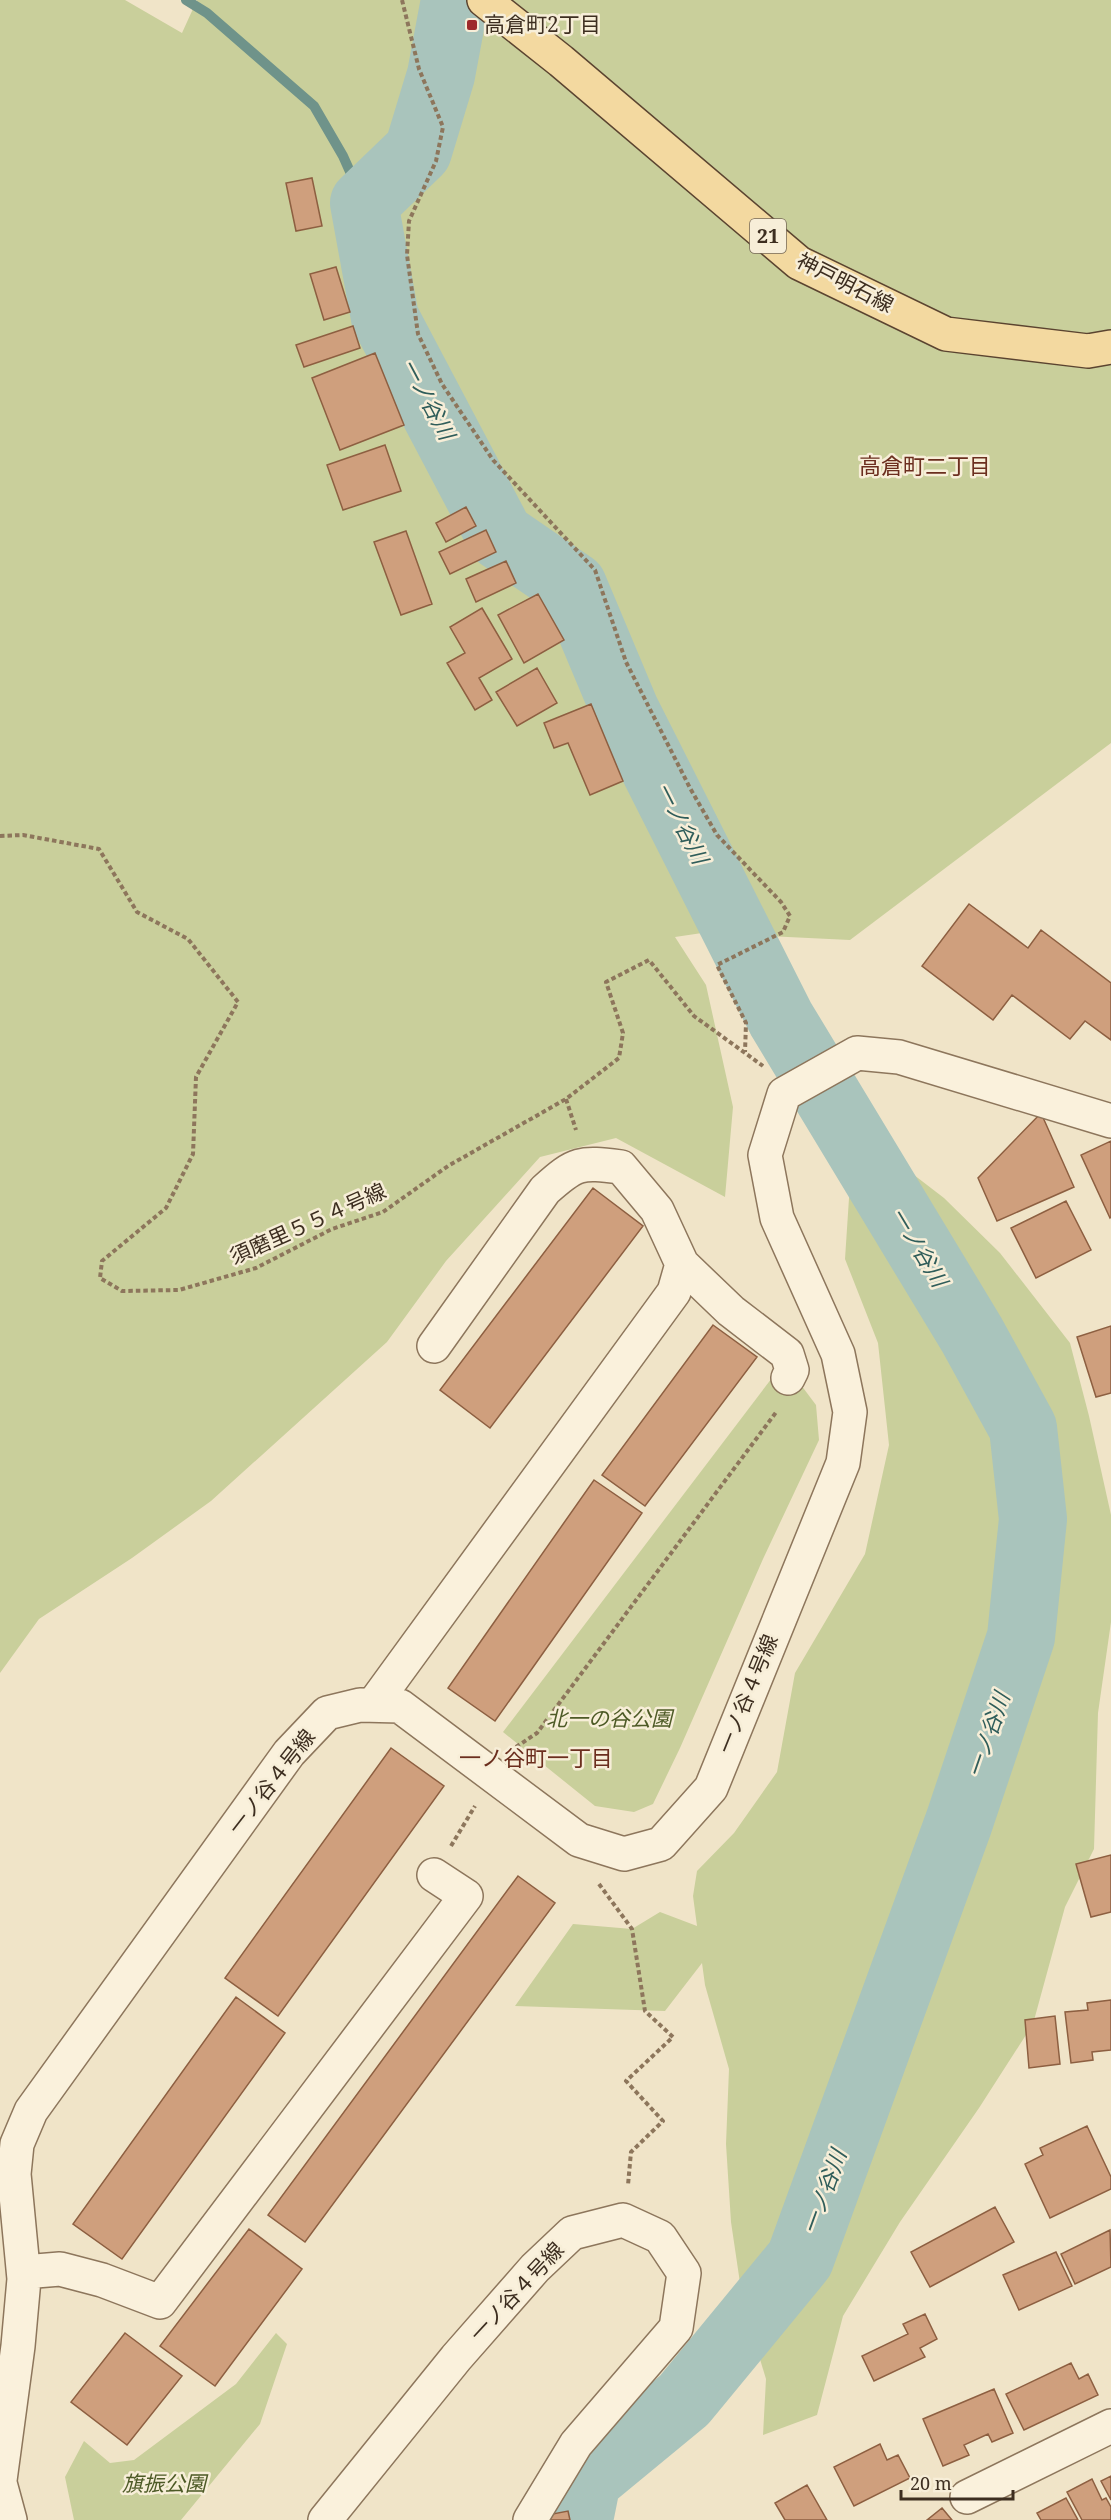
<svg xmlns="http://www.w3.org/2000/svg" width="1111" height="2520" viewBox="0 0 1111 2520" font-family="'Noto Serif','Noto Sans JP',serif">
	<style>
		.green { fill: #c9cf9b }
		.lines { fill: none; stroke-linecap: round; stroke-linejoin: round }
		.stream { stroke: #6f938a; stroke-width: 10 }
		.river { stroke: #a9c4bc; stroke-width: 68 }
		.building { fill: #cf9f7d; stroke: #8d5f41; stroke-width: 1.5 }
		.minor-casing { stroke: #8d765c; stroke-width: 36 }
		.major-casing { stroke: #5b4430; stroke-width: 36 }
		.path { stroke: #8d765c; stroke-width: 4; stroke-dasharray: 4.5 3; stroke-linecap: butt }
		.minor { stroke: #faf1dc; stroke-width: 33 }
		.major { stroke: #f3d9a0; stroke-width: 33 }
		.poi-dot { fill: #9e2a2b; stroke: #f7eed8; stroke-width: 2 }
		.labels { text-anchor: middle; stroke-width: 5; stroke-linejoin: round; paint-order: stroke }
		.shield { fill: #f7eed8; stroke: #756857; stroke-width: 1.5 }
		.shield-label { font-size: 20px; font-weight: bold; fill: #3d2e20 }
		.poi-label { font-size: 21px; fill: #3d2e20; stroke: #f7eed8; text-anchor: start }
		.street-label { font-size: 21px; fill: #3d2e20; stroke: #f7eed8 }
		.park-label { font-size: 21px; font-style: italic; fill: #4d5a26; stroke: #f7eed8 }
		.water-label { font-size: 22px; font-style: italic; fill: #2f5d5a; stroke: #f7eed8 }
		.neighbourhood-label { font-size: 22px; fill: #6b2e1e; stroke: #f7eed8 }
	</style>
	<rect width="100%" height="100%" fill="#f0e4c8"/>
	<path class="green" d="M 0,0 L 125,0 L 182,33 L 197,0 L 1111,0 L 1111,743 L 850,940 L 702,933 L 675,937 L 706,985 L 733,1107 L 725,1197 L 616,1138 L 540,1157 L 446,1261 L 387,1342 L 211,1501 L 132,1558 L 39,1619 L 0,1673 Z
		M 901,1165 L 944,1198 L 1000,1253 L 1070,1343 L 1089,1416 L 1111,1515 L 1111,1622 L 1098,1713 L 1094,1849 L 1065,1907 L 1033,2024 L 979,2108 L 900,2222 L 843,2316 L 817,2415 L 763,2435 L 766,2379 L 743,2303 L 731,2222 L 726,2144 L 729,2069 L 705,1985 L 702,1963 L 665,2011 L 515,2006 L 573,1924 L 632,1929 L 660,1912 L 697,1926 L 693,1896 L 697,1871 L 734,1833 L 777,1772 L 795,1673 L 865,1554 L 889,1445 L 878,1343 L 845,1259 L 850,1183 Z
		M 775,1374 L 798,1381 L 816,1405 L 819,1440 L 763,1559 L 680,1748 L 653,1804 L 634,1812 L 595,1806 L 503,1732 Z
		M 276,2333 L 287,2344 L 260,2424 L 181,2520 L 74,2520 L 65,2477 L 84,2441 L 110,2463 L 134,2460 L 236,2384 Z"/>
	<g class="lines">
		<path class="stream" d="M 186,0 L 207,13 L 314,106 L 343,156 L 364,203"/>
		<path class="river" d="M 455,0 L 441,75 L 418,151 L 364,203 L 385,318 L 500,536 L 573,586 L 625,710 L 781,1019 L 972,1335 L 1023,1428 L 1033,1519 L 1021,1637 L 959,1822 L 800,2259 L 684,2400 L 587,2480 L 579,2520"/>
	</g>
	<path class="building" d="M 312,178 L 322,226 L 296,231 L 286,183 Z
		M 336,267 L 350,312 L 324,320 L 310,274 Z
		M 353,326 L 360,348 L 304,367 L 296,345 Z
		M 375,353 L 404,425 L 340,450 L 312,378 Z
		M 385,445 L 401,491 L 343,510 L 327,465 Z
		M 466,507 L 476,526 L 446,542 L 436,523 Z
		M 486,530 L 496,552 L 450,574 L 439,552 Z
		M 406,531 L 432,604 L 401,615 L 374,542 Z
		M 506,561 L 516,583 L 476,602 L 466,579 Z
		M 538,594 L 564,640 L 524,663 L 498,615 Z
		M 482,608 L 512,659 L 479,678 L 492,700 L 475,710 L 447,663 L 465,653 L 450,627 Z
		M 537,668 L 557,703 L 517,726 L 496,692 Z
		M 591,704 L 623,781 L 590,795 L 568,743 L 554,748 L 544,723 Z
		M 969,904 L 1028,948 L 1041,930 L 1111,983 L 1111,1040 L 1085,1021 L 1070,1039 L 1012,995 L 993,1020 L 922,966 Z
		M 1041,1113 L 1074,1187 L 997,1221 L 978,1178 Z
		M 1111,1141 L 1111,1217 L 1110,1218 L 1081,1155 Z
		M 593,1188 L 643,1226 L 490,1428 L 440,1390 Z
		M 1066,1201 L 1091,1250 L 1036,1278 L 1011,1228 Z
		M 713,1325 L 757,1357 L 645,1506 L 602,1475 Z
		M 1111,1326 L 1111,1393 L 1096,1397 L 1077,1337 Z
		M 594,1480 L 642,1513 L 495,1721 L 448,1688 Z
		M 391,1748 L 444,1786 L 278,2016 L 225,1978 Z
		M 1111,1855 L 1111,1912 L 1091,1917 L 1076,1864 Z
		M 518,1876 L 555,1903 L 305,2242 L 268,2215 Z
		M 236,1997 L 285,2033 L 122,2259 L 73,2224 Z
		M 1111,2000 L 1111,2050 L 1092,2052 L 1093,2060 L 1071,2063 L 1065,2012 L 1088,2010 L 1087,2003 Z
		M 1055,2016 L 1060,2064 L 1029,2068 L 1025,2020 Z
		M 1087,2126 L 1111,2177 L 1111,2189 L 1050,2218 L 1025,2164 L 1043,2155 L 1040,2148 Z
		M 995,2207 L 1014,2242 L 930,2287 L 911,2252 Z
		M 249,2229 L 302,2269 L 215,2386 L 160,2346 Z
		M 1110,2230 L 1111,2267 L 1075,2284 L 1061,2254 Z
		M 1056,2252 L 1072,2286 L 1019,2310 L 1003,2275 Z
		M 925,2314 L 937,2339 L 920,2348 L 925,2357 L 874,2381 L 862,2356 L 908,2334 L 903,2324 Z
		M 125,2333 L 182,2376 L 127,2445 L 71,2402 Z
		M 1071,2363 L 1079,2379 L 1088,2374 L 1098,2395 L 1024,2430 L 1006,2394 Z
		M 994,2389 L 1013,2433 L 992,2442 L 988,2434 L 964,2445 L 969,2455 L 943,2466 L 923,2419 Z
		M 880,2444 L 887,2460 L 898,2455 L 910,2478 L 854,2506 L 834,2467 Z
		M 1111,2476 L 1111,2500 L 1101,2481 Z
		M 1092,2479 L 1102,2500 L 1106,2498 L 1111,2507 L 1111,2520 L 1082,2520 L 1067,2492 Z
		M 807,2485 L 827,2520 L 785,2520 L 775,2503 Z
		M 1066,2498 L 1078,2520 L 1041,2520 L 1037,2513 Z
		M 942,2508 L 952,2520 L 927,2520 Z
		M 568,2511 L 570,2520 L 543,2520 L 542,2516 Z"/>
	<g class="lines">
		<defs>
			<path id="minor" d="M 682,1264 L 731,1311 L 787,1354 L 792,1370 L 788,1378
				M 373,1705 L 674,1292 L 682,1264 L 657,1210 L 621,1167 C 580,1162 576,1162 545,1190 L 434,1346
				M 24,2272 L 60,2269 L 102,2280 L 160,2302 L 466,1896 L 434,1875
				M 0,2480 L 18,2346 L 24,2279 L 14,2174 L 17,2144 L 31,2111 L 289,1753 L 327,1713 L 360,1705 L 400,1706 L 579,1840 L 624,1854 L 661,1844 L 711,1788 L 843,1463 L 850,1412 L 838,1354 L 777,1218 L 765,1155 L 784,1094 L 857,1053 L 899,1057 L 1111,1121
				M 0,2483 L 10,2520
				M 967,2497 L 1111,2426
				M 325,2520 L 456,2358 L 535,2268 L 572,2233 L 623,2220 L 660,2237 L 684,2273 L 676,2328 L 576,2444 L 530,2520"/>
			<path id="major" d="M 484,0 L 561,61 L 799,263 L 946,334 L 1088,351 L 1111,347"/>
		</defs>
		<use href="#minor" class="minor-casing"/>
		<use href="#major" class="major-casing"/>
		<path class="path" d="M 402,0 L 419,69 L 443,127 L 436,161 L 409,221 L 407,255 L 418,334 L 442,384 L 493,460 L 595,570 L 626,662 L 690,788 L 717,835 L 781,902 L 790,916 L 783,932 L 717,965 L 746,1023 L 745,1052
			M 0,836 L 23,835 L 99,849 L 137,912 L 188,939 L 238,1002 L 196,1077 L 193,1154 L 166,1208 L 102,1261 L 100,1278 L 122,1291 L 179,1290 L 256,1268 L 332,1229 L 383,1212 L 448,1166 L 566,1099 L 619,1058 L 623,1033 L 606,982 L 649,960 L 694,1016 L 763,1066
			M 566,1099 L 576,1130
			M 516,1747 L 537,1733 L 777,1411
			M 451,1846 L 475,1806
			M 599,1884 L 632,1929 L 645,2011 L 673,2037 L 626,2081 L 663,2121 L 631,2152 L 628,2185"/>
		<use href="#minor" class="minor"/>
		<use href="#major" class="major"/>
	</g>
	<rect class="poi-dot" x="466" y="19" width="12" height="12" rx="3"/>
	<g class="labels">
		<rect class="shield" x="750" y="219" width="36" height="34" rx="4.5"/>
		<g class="shield-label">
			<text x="768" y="243">21</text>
		</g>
		<g class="poi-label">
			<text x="484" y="32">高倉町2丁目</text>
		</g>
		<g class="street-label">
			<text transform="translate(845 283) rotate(27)" y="7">神戸明石線</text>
			<text transform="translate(308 1224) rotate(-24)" y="7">須磨里５５４号線</text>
			<text transform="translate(748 1694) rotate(-68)" y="7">一ノ谷４号線</text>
			<text transform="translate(272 1782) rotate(-52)" y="7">一ノ谷４号線</text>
			<text transform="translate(517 2292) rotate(-47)" y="7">一ノ谷４号線</text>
		</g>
		<g class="park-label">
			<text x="609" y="1726">北一の谷公園</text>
			<text x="164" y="2491">旗振公園</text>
		</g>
		<g class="water-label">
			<text transform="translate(428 399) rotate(62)" y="8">一ノ谷川</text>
			<text transform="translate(682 823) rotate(63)" y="8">一ノ谷川</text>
			<text transform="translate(919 1247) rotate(59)" y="8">一ノ谷川</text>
			<text transform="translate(988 1735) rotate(-71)" y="8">一ノ谷川</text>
			<text transform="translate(824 2192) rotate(-70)" y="8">一ノ谷川</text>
		</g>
		<g class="neighbourhood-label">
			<text x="925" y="474">高倉町二丁目</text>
			<text x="536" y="1766">一ノ谷町一丁目</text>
		</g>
	</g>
	<path d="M901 2490v9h112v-9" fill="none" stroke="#3d2e20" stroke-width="3"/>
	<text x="910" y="2490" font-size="18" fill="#3d2e20" stroke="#f7eed8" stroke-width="4.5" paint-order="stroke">20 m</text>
</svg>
